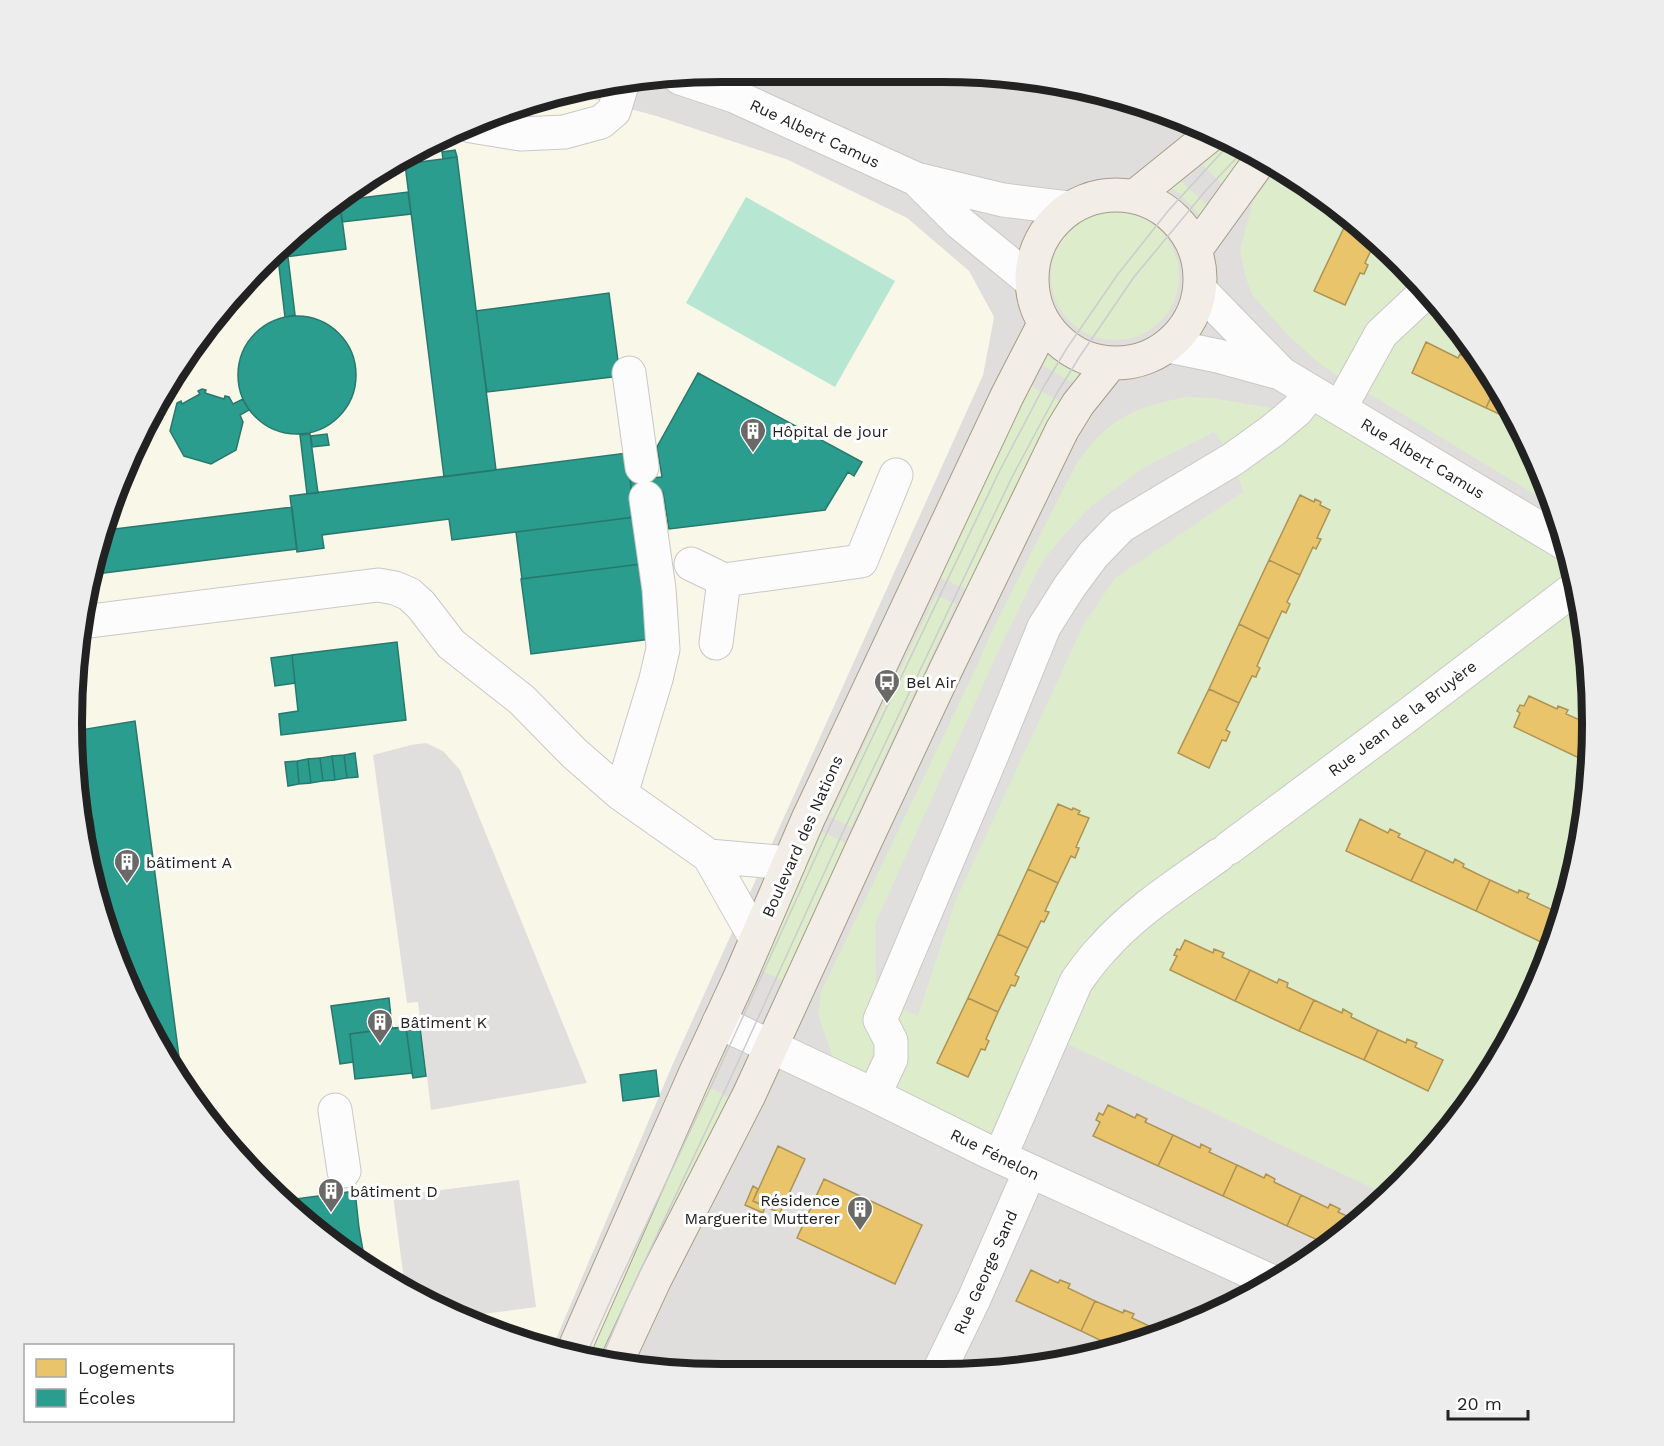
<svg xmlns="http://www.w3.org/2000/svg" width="1664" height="1446" viewBox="0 0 1664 1446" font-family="'Work Sans',sans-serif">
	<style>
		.residential { fill: #dfdedc }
		.education { fill: #f8f7e8 }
		.grass { fill: #ddeccb }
		.pitch { fill: #b7e6d2 }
		.parking { fill: #e0dfde }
		.homes { fill: #e9c46a; stroke: #ad9354; stroke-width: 1.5 }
		.schools { fill: #2a9d8f; stroke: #28786e; stroke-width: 1.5 }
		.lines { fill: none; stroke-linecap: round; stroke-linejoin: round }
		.minor-casing { stroke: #c9c8c7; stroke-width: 35 }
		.major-casing { stroke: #a79c86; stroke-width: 35 }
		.minor { stroke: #fdfcfc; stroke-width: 33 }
		.major { stroke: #f3ede7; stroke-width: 33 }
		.tram { stroke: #ccc; stroke-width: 1.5 }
		.labels { text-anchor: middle; stroke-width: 6; stroke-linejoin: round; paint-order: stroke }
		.street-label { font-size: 16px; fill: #222; stroke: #fff }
		.poi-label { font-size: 16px; fill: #222; stroke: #fff; text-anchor: start }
		.rim { fill: none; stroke: #222; stroke-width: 8 }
	</style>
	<rect width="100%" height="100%" fill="#f0eeeb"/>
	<path class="residential" d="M 723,72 L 1026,78 L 1150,106 L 1229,139 L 1338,207 L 1505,398 L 1558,514 L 1586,638 L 1591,766 L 1570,892 L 1525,1011 L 1457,1120 L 1370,1213 L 1266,1287 L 1150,1340 L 984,1373 L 723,1374 L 596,1361 L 552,1348 L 674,1061 L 983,375 L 994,317 L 969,271 L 907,218 L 788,160 L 656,116 L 567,92 Z"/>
	<path class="education" d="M 567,92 L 656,116 L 788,160 L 907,218 L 969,271 L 994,317 L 983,375 L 674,1061 L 552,1348 L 474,1325 L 361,1264 L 234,1152 L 159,1049 L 106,932 L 73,766 L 78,638 L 122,474 L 206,327 L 294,233 L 435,139 L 555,94 Z"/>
	<path class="grass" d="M 1221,136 L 1255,155 L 1226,188 L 1196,158 Z
		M 1277,169 L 1338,207 L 1431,294 L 1505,398 L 1554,506 L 1353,384 L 1337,376 L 1318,362 L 1290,337 L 1252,295 L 1245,275 L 1240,250 L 1253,201 Z
		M 1175,175 L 1210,208 L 1203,218 L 1179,193 L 1165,184 Z
		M1051 276a64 64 0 1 1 128 0a64 64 0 1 1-128 0Z
		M 1045,353 L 1068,369 L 1085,376 L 1078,386 L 1039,363 Z
		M 1029,385 L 1067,405 L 975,593 L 932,574 Z
		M 1186,397 L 1212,398 L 1277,409 L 1340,408 L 1564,543 L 1586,638 L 1591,766 L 1570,892 L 1525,1011 L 1457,1120 L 1387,1195 L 1053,1037 L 1000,1157 L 841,1080 L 820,1020 L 818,1012 L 821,992 L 976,668 L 992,631 L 1075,466 C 1107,419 1131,408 1186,397 Z
		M 936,595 L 956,604 L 851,827 L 830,817 Z
		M 814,828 L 854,847 L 788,983 L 753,967 Z
		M 699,1082 L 736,1101 L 609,1363 L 596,1361 L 577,1356 Z"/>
	<path class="pitch" d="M 746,197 L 895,281 L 835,387 L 686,303 Z"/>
	<path class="parking" d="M 1214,432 L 1233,459 L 1243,492 L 1115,578 L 1083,626 L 955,902 L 918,1016 L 876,996 L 875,924 L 998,652 L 1040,565 L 1061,538 L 1091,506 L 1145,467 Z
		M 426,743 L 443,751 L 460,770 L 587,1083 L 431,1110 L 418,1002 L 407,1003 L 373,755 L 411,745 Z
		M 519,1180 L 536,1307 L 459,1317 L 405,1288 L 393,1196 Z"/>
	<path class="homes" d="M 1349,217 L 1375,242 L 1365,263 L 1368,265 L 1364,274 L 1360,273 L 1345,305 L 1314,291 Z
		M 1426,342 L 1458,358 L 1460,354 L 1470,359 L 1468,362 L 1485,370 L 1496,386 L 1486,408 L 1412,373 Z
		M 1496,386 L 1505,398 L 1516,422 L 1486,408 Z
		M 1300,495 L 1314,502 L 1315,499 L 1321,502 L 1320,505 L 1330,510 L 1317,538 L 1321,539 L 1316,549 L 1313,547 L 1300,575 L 1269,560 Z
		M 1269,560 L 1300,575 L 1287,602 L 1290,604 L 1286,613 L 1282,611 L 1269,639 L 1239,624 Z
		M 1239,624 L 1269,639 L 1257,666 L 1260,668 L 1257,674 L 1256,677 L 1252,676 L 1239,703 L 1209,689 Z
		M 1209,689 L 1239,703 L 1226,730 L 1230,732 L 1226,741 L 1222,740 L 1209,768 L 1178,753 Z
		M 1529,696 L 1557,709 L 1558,706 L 1568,710 L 1566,714 L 1589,724 L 1590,736 L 1579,758 L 1514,727 L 1520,713 L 1517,711 L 1520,705 L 1524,706 Z
		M 1590,736 L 1590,763 L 1579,758 Z
		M 1058,804 L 1072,810 L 1073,808 L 1080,811 L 1078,814 L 1089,818 L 1076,847 L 1079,848 L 1075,858 L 1071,856 L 1058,883 L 1028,869 Z
		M 1360,819 L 1388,833 L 1390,829 L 1400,834 L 1398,837 L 1426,850 L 1411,881 L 1346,851 Z
		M 1426,850 L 1453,863 L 1455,859 L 1464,864 L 1463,867 L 1490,880 L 1476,911 L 1411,881 Z
		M 1028,869 L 1058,883 L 1045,911 L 1049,912 L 1044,922 L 1041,921 L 1028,948 L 998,934 Z
		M 1490,880 L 1518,893 L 1519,890 L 1529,894 L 1527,898 L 1555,911 L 1541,942 L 1476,911 Z
		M 998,934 L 1028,948 L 1015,975 L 1019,977 L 1015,986 L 1011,985 L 998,1012 L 968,998 Z
		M 1185,940 L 1213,953 L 1214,949 L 1224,953 L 1222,957 L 1250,970 L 1235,1001 L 1170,970 L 1177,956 L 1174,955 L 1177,949 L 1180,950 Z
		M 1250,970 L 1277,983 L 1279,979 L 1288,983 L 1287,987 L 1314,1000 L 1299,1031 L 1235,1001 Z
		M 968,998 L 998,1012 L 986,1039 L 989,1041 L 987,1045 L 985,1050 L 981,1049 L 968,1077 L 937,1063 Z
		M 1314,1000 L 1342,1013 L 1343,1009 L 1352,1014 L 1351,1017 L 1378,1030 L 1364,1060 L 1299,1031 Z
		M 1378,1030 L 1406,1043 L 1407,1039 L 1417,1043 L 1415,1047 L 1443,1060 L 1428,1091 L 1364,1060 Z
		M 1108,1105 L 1135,1118 L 1137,1114 L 1147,1119 L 1145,1122 L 1173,1135 L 1158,1166 L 1093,1136 L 1100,1122 L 1096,1120 L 1099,1113 L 1103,1115 Z
		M 1173,1135 L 1200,1148 L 1201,1144 L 1211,1149 L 1209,1152 L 1237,1165 L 1223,1196 L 1158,1166 Z
		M 778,1146 L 805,1159 L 780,1213 L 753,1201 Z
		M 1237,1165 L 1264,1178 L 1266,1174 L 1275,1179 L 1274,1182 L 1301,1195 L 1287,1226 L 1223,1196 Z
		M 824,1179 L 922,1225 L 895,1284 L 797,1238 Z
		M 753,1186 L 758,1189 L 753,1201 L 765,1207 L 763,1213 L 745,1205 Z
		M 1301,1195 L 1328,1208 L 1330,1204 L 1340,1209 L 1338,1212 L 1358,1221 L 1326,1244 L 1287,1226 Z
		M 1031,1270 L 1058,1283 L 1060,1280 L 1070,1284 L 1068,1288 L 1095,1301 L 1081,1331 L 1016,1301 Z
		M 1095,1301 L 1123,1313 L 1124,1310 L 1134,1314 L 1132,1318 L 1160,1331 L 1157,1336 L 1150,1340 L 1114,1347 L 1081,1331 Z"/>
	<path class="schools" d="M 455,150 L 457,157 L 443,159 L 442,152 Z
		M 457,157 L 496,470 L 444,477 L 405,164 Z
		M 408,192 L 411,214 L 342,222 L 340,203 L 344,200 Z
		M 340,203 L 346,249 L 270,259 L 294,233 Z
		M 288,257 L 295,315 L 285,317 L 278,258 Z
		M 609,293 L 620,376 L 487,392 L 476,311 Z
		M238 375a59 59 0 1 1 118 0a59 59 0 1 1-118 0Z
		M 698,373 L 862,462 L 854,476 L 848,472 L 825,510 L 669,529 L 663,492 L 632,497 L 630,480 L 662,477 L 657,447 Z
		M 202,389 L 206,390 L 205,393 L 224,399 L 225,396 L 229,397 L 233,404 L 243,399 L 249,410 L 240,415 L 243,422 L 236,450 L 211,464 L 184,456 L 170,431 L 177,403 L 181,401 L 182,404 L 200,394 L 198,391 Z
		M 310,434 L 318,493 L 307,494 L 300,435 Z
		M 327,434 L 329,445 L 312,447 L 311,436 Z
		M 627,453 L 635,517 L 452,540 L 449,519 L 322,535 L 324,548 L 297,552 L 290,496 Z
		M 292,507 L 297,549 L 95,574 L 107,530 Z
		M 635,517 L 641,564 L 522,579 L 516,532 Z
		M 641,564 L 651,639 L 531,654 L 521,579 Z
		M 397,642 L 406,720 L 281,735 L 279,714 L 298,711 L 292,655 Z
		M 292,655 L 295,683 L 275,686 L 271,658 Z
		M 80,720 L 81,730 L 135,721 L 182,1080 L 159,1049 L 106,932 L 88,838 L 95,837 L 93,819 L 84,820 L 73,766 L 75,721 Z
		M 355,753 L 358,777 L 347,778 L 344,755 Z
		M 344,755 L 347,778 L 335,780 L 332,756 Z
		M 332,756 L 335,780 L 323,781 L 320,758 Z
		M 320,758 L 323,781 L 311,783 L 308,759 Z
		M 308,759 L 311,783 L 299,784 L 297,761 Z
		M 297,761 L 299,784 L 288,786 L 285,762 Z
		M 389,998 L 392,1028 L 350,1034 L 353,1062 L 340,1064 L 331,1006 Z
		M 389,998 L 392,1028 L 406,1027 L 405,1021 L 419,1019 L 426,1076 L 413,1078 L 412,1073 L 355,1079 L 353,1062 L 340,1064 L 331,1006 Z
		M 419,1019 L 426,1076 L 413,1078 L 405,1021 Z
		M 406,1027 L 412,1073 L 355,1079 L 350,1034 Z
		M 656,1070 L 659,1096 L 623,1101 L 620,1075 Z
		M 355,1191 L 359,1228 L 365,1262 L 359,1263 L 288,1200 Z"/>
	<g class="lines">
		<defs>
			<path id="minor" d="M 680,78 L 734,96 L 916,179 L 1003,200 L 1068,208
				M 471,126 L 521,134 L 564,132 L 601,122 L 614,111 L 622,85
				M 916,179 L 960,223 L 1031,281
				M 1200,290 L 1282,374 L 1564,543
				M 1169,346 L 1218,356 L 1280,373
				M 629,373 L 642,467
				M 1340,408 L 1381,334 L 1427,291
				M 691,564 L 724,580 L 861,561 L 896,475
				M 82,622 L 378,585 L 395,588 L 409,594 L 421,605 L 451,644 L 522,700 L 574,753 L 621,794 L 709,856
				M 716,643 L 724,580
				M 621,794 L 656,679 L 663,649 L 659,589 L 646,498
				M 1229,848 L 1404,718 L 1575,588
				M 756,939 L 709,856 L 789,863
				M 719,1022 L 874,1095 L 987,1151 L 1273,1282
				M 874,1095 L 891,1059 L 891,1041 L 880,1020 L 992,755 L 1044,627 L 1070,586 L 1093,555 L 1121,526 L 1233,459 L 1272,431 L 1297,410 L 1311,392
				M 335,1110 L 344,1171
				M 1000,1157 L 1076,982 C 1084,971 1092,959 1102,949 C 1135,911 1179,884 1219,855
				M 938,1373 L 974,1299 L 1030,1171"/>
			<path id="major" d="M1032 279a84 84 0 1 1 168 0a84 84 0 1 1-168 0Z
				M 1135,196 L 1213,133
				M 1196,249 L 1261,159
				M 572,1354 L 696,1072 L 741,975 L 808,819 L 1007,396 L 1044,324
				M 616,1363 L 655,1279 L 749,1095 L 864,844 L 947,667 L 1062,430 L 1078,404 L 1110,364"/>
		</defs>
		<use href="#minor" class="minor-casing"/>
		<use href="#major" class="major-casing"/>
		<use href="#minor" class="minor"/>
		<use href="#major" class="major"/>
		<path class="tram" d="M 585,1358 L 614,1293 L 714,1080 L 829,828 L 999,472 L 1044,386 L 1067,348 L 1118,274 L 1168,211 L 1232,141
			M 600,1362 L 627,1299 L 727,1086 L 842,834 L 1012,477 L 1057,393 L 1080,356 L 1134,277 L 1207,189 L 1245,149"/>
	</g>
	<defs>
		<symbol id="building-pin" viewBox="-11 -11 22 30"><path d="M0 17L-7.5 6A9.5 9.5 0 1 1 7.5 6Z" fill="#6a6968" stroke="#fff"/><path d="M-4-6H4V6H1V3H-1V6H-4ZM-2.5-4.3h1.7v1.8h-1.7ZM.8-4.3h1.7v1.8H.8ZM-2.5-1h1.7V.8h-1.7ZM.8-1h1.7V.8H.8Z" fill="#fff"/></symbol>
		<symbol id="bus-pin" viewBox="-11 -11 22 30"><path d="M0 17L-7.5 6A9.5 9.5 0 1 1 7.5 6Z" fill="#6a6968" stroke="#fff"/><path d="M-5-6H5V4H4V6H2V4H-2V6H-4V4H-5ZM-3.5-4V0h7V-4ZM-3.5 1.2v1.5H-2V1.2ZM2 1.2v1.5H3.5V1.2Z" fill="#fff"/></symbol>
	</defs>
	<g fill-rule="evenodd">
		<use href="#building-pin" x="738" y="416" width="30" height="40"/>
		<use href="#bus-pin" x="872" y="667" width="30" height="40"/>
		<use href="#building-pin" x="112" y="847" width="30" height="40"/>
		<use href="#building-pin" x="365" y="1007" width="30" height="40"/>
		<use href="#building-pin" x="316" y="1176" width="30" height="40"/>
		<use href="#building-pin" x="845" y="1194" width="30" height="40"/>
	</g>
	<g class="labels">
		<g class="street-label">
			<text transform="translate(815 133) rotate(25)" y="6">Rue Albert Camus</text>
			<text transform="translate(1423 458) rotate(31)" y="6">Rue Albert Camus</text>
			<text transform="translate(1402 718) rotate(-37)" y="6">Rue Jean de la Bruyère</text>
			<text transform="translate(802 836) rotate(-66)" y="6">Boulevard des Nations</text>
			<text transform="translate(995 1154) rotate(26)" y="6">Rue Fénelon</text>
			<text transform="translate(985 1272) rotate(-66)" y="6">Rue George Sand</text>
		</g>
		<g class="poi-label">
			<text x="772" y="437">Hôpital de jour</text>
			<text x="906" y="688">Bel Air</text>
			<text x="146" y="868">bâtiment A</text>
			<text x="400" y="1028">Bâtiment K</text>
			<text x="350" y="1197">bâtiment D</text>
			<text x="840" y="1206" text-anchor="end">Résidence<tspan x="840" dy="18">Marguerite Mutterer</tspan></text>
		</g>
	</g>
	<path d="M0 0H1664V1446H0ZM722 82H942A640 640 0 0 1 1582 722V724A640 640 0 0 1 942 1364H722A640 640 0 0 1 82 724V722A640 640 0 0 1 722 82Z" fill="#ededed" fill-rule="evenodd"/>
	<path class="rim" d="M722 82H942A640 640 0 0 1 1582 722V724A640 640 0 0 1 942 1364H722A640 640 0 0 1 82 724V722A640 640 0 0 1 722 82Z"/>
	<rect x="24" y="1344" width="210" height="78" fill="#ffffff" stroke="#a7a7a7" stroke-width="1.5"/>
	<rect x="36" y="1359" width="30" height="18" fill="#e9c46a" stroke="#a7a7a7" stroke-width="1.5"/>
	<text x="78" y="1374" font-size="18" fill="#222222">Logements</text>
	<rect x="36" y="1389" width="30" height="18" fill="#2a9d8f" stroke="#a7a7a7" stroke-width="1.5"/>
	<text x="78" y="1404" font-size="18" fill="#222222">Écoles</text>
	<path d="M1448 1410v9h80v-9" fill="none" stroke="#222222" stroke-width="3"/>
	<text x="1457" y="1410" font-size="18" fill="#222222" stroke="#ffffff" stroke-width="4.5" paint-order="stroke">20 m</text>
</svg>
